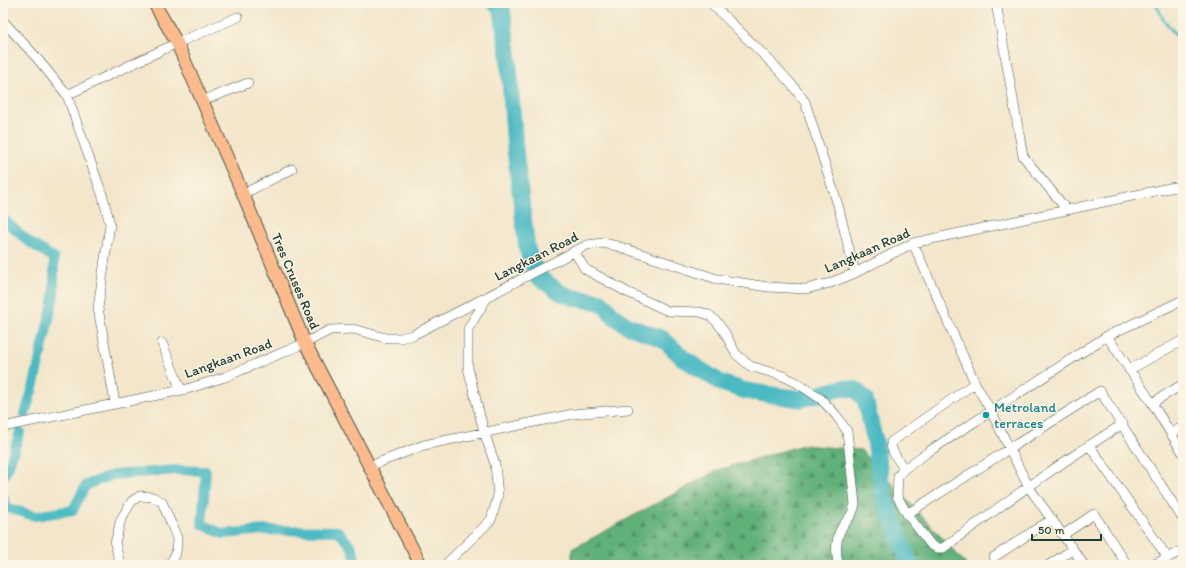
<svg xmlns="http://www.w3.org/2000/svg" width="1186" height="568" viewBox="0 0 1186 568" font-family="Itim,sans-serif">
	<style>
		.forest { fill: url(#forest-firs); stroke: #407657 }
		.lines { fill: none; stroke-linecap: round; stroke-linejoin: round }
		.stream { stroke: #4bbac3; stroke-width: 3 }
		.canal { stroke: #4bbac3; stroke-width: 10 }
		.river { stroke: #4bbac3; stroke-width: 17 }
		.minor-casing { stroke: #3f564b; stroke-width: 10 }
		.major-casing { stroke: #3f564b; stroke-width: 14 }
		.minor { stroke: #fff; stroke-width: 9 }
		.major { stroke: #fcba8d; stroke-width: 12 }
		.culture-dot { fill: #0f9aa8; stroke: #fcf5e5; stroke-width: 1.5 }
		.labels { text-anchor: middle; stroke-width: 3; stroke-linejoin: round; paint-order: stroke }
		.street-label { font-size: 14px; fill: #1f3d34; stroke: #fcf5e5 }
		.culture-label { font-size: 14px; fill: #0d838f; stroke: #fcf5e5; text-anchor: start }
	</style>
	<defs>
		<pattern id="forest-firs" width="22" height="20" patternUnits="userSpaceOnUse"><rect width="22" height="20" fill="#60b07a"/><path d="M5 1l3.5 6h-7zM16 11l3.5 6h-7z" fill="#4f9065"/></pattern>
	</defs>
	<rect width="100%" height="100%" fill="#fcf5e5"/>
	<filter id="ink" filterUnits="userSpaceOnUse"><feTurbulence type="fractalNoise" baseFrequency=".025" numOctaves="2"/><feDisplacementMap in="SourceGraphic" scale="8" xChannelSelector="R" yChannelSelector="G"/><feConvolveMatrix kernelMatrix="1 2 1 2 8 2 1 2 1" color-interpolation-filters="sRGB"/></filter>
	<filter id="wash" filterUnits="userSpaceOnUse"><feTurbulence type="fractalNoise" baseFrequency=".012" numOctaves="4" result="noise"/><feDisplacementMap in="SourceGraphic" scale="16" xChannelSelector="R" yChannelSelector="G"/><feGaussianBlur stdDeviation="0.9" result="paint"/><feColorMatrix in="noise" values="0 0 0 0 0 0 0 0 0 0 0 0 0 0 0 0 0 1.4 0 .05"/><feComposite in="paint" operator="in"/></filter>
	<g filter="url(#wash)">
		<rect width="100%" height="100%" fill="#f3e6cb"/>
		<path class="forest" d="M 803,445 L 861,450 L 967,565 L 572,565 L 572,549 L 718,470 Z"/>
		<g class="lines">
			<path class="stream" d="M 1156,3 L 1163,19 L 1183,44"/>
			<path class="canal" d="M 3,219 L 29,242 L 54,258 L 54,297 L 34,384 L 25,414
				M 3,477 L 9,466 L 20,432
				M 3,497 L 8,508 L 35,516 L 73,510 L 86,485 L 113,475 L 177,470 L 206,471 L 202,524 L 223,534 L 265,530 L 338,531 L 352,547 L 357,565"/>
			<path class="river" d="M 495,3 L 502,10 L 508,52 L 515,149 L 527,249 L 537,276 L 561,293 L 575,298 L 601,302 L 615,317 L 628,326 L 663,339 L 683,358 L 721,383 L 746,391 L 800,399 L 843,388 L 856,390 L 865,399 L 875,441 L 883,494 L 910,565"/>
		</g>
	</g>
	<g filter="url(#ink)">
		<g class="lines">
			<defs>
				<path id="minor" d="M 711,3 L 773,64 L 793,86 L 805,102 L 838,205 L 855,273
					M 996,3 L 1023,156 L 1066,209
					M 3,21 L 36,57 L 67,95 L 103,197 L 110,224 L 98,308 L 115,403
					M 67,95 L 177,43 L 238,17
					M 202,101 L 248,83
					M 243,194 L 292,169
					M 913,243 L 975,383 L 991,411 L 1028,486 L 1084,565
					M 574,251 L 585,269 L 627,292 L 668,311 L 700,312 L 709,315 L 717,322 L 725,333 L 736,354 L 750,366 L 783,376 L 797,383 L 821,399 L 836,415 L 847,431 L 855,504 C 852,517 849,517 842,527 C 835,539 836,552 838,565
					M 1107,336 L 1152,403 L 1183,453
					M 162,343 L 181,390
					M 1129,370 L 1183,340
					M 1152,403 L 1183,384
					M 1123,424 C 1061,462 1002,505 943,548 L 937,548 L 931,545 L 907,514 L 897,496 L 898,476 L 904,469 L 928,452 L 1107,336 L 1183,300
					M 3,427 L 187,389 L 225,377 L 305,343 L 330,330 L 353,329 L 386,338 L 400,338 L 413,335 L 587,245 L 603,243 L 617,246 L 717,279 L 768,287 L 806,289 L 830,283 L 855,273 L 913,243 L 1169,188 L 1183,186
					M 1171,434 L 1183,426
					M 1089,445 L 1168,558
					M 370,466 L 424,445 L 573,414 L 628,409
					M 904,469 C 900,462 890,451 891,442 L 975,383
					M 907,514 L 1100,391 L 1183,519
					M 1063,535 L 1094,514 L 1127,565
					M 994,557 L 1052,519
					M 120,565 L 115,543 L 121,519 L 132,501 L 140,496 L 153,497 L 162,502 L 171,523 L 177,538 L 176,554 L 169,565
					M 445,565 L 491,520 L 498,496 L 495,464 L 484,432 L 468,368 L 468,329 L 488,296
					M 1049,565 L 1072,550
					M 1153,565 L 1183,550"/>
				<path id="major" d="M 154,3 L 177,43 L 243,194 L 305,343 L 421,565"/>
			</defs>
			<use href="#minor" class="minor-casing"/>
			<use href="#major" class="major-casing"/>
			<use href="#minor" class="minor"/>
			<use href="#major" class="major"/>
		</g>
	</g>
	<circle class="culture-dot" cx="986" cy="415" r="4"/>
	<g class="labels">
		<g class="street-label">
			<text transform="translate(867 250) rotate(-24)" y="5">Langkaan Road</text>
			<text transform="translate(536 256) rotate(-27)" y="5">Langkaan Road</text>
			<text transform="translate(296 281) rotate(67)" y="5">Tres Cruses Road</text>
			<text transform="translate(228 358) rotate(-20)" y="5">Langkaan Road</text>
		</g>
		<g class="culture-label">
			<text x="994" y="412">Metroland<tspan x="994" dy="16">terraces</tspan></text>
		</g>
	</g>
	<rect width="1186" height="568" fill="none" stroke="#fcf5e5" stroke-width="16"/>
	<path d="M1032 534v6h69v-6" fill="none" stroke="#1f3d34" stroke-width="2"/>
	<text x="1038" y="534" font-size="12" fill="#1f3d34" stroke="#fcf5e5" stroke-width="3" paint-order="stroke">50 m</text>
</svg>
